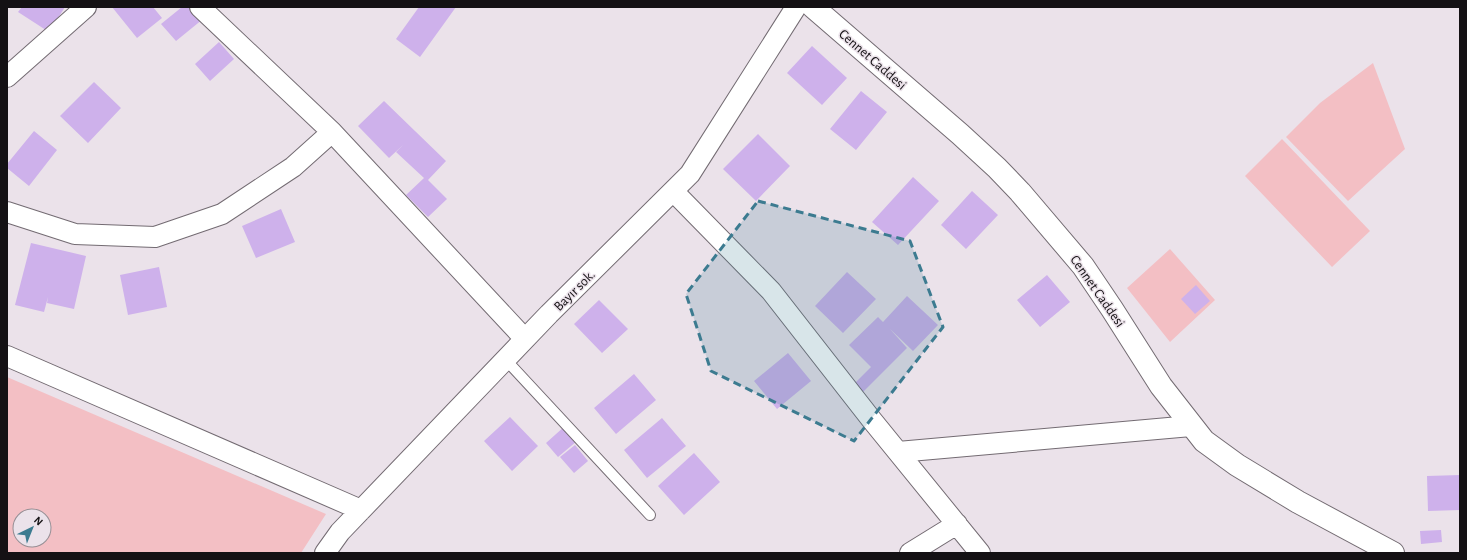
<svg xmlns="http://www.w3.org/2000/svg" width="1467" height="560" viewBox="0 0 1467 560" font-family="'Alegreya Sans',sans-serif">
	<style>
		.green { fill: #f3bfc4; fill-rule: evenodd }
		.building { fill: #ceb1eb }
		.lines { fill: none; stroke-linecap: round; stroke-linejoin: round }
		.service-casing { stroke: #736b72; stroke-width: 12 }
		.minor-casing { stroke: #736b72; stroke-width: 22 }
		.tertiary-casing { stroke: #736b72; stroke-width: 24 }
		.service { stroke: #fff; stroke-width: 10 }
		.minor { stroke: #fff; stroke-width: 20 }
		.tertiary { stroke: #fff; stroke-width: 22 }
		.marked { fill: #3c7b90; fill-opacity: 0.2; stroke: #3c7b90; stroke-width: 3; stroke-dasharray: 8 5; stroke-linejoin: round }
		.labels { text-anchor: middle; stroke-width: 3; stroke-linejoin: round; paint-order: stroke }
		.street-label { font-size: 14px; fill: #141114; stroke: #ebe2ea }
	</style>
	<rect width="100%" height="100%" fill="#ebe2ea"/>
	<path class="green" d="M 1373,63 L 1405,149 L 1348,201 L 1286,137 L 1320,103 Z
		M 1282,139 L 1370,231 L 1332,267 L 1245,176 Z
		M 1170,249 L 1215,300 L 1170,342 L 1127,288 Z
		M 7,377 L 326,514 L 301,553 L 7,553 ZM 20,516 L 44,516 L 44,540 L 20,540 Z"/>
	<path class="building" d="M 22,7 L 65,7 L 49,32 L 18,12 Z
		M 112,7 L 153,7 L 162,18 L 137,38 Z
		M 182,7 L 192,7 L 203,19 L 176,41 L 161,24 Z
		M 419,7 L 456,7 L 420,57 L 396,39 Z
		M 219,42 L 234,59 L 210,81 L 195,64 Z
		M 812,46 L 847,78 L 822,105 L 787,73 Z
		M 94,82 L 121,108 L 88,143 L 60,116 Z
		M 861,91 L 887,112 L 856,150 L 830,129 Z
		M 384,101 L 446,161 L 428,180 L 447,199 L 428,217 L 406,195 L 424,178 L 396,152 L 403,145 L 389,158 L 358,126 Z
		M 34,131 L 57,150 L 29,186 L 7,168 L 7,164 Z
		M 758,134 L 790,166 L 756,201 L 723,169 Z
		M 913,177 L 939,201 L 898,245 L 872,222 Z
		M 972,191 L 998,215 L 966,249 L 941,225 Z
		M 281,209 L 295,242 L 256,258 L 242,226 Z
		M 31,243 L 86,256 L 74,309 L 47,303 L 48,297 L 44,312 L 15,305 Z
		M 159,267 L 167,307 L 128,315 L 120,275 Z
		M 847,272 L 876,299 L 843,333 L 815,306 Z
		M 1047,275 L 1070,302 L 1040,327 L 1017,300 Z
		M 1196,285 L 1210,301 L 1195,314 L 1181,299 Z
		M 907,296 L 938,325 L 913,351 L 890,329 L 907,348 L 862,393 L 853,385 L 871,367 L 849,345 L 878,317 L 883,322 Z
		M 599,300 L 628,329 L 602,353 L 574,324 Z
		M 788,353 L 811,381 L 777,409 L 754,381 Z
		M 634,374 L 656,400 L 616,434 L 594,408 Z
		M 510,417 L 538,446 L 512,471 L 484,441 Z
		M 662,418 L 686,446 L 647,478 L 624,450 Z
		M 565,426 L 577,441 L 558,457 L 546,443 Z
		M 575,445 L 588,461 L 574,473 L 560,457 Z
		M 694,453 L 720,482 L 684,515 L 658,486 Z
		M 1460,475 L 1460,510 L 1428,511 L 1427,476 Z
		M 1441,530 L 1442,542 L 1421,544 L 1420,531 Z"/>
	<g class="lines">
		<defs>
			<path id="service" d="M 506,360 L 650,515"/>
			<path id="minor" d="M 200,7 L 332,132 L 525,339
				M 7,77 L 86,7
				M 673,191 L 771,291 L 871,419 L 980,553
				M 7,212 L 75,234 L 155,237 L 222,214 L 293,167 L 332,132
				M 7,356 L 361,510
				M 898,452 L 1191,426
				M 325,553 L 340,532 L 549,314 L 690,174 L 796,7
				M 910,553 L 957,524"/>
			<path id="tertiary" d="M 813,7 L 960,134 L 997,168 L 1020,192 L 1083,266 L 1112,309 L 1161,386 L 1204,441 L 1237,465 L 1298,502 L 1393,553"/>
		</defs>
		<use href="#service" class="service-casing"/>
		<use href="#minor" class="minor-casing"/>
		<use href="#tertiary" class="tertiary-casing"/>
		<use href="#service" class="service"/>
		<use href="#minor" class="minor"/>
		<use href="#tertiary" class="tertiary"/>
	</g>
	<path class="marked" d="M 758,201 L 910,241 L 943,327 L 854,441 L 711,371 L 686,294 Z"/>
	<g class="labels">
		<g class="street-label">
			<text transform="translate(873 59) rotate(41)" y="5">Cennet Caddesi</text>
			<text transform="translate(574 290) rotate(-45)" y="5">Bayır sok.</text>
			<text transform="translate(1098 291) rotate(55)" y="5">Cennet Caddesi</text>
		</g>
	</g>
	<rect width="1467" height="560" fill="none" stroke="#141114" stroke-width="16"/>
	<g transform="translate(32 528) rotate(43)"><circle r="19" fill="#ebe2ea" stroke="#958e94"/>
	<path d="M0-3L7 15L0 10L-7 15Z" fill="#3c7b90"/>
	<text y="-6" font-size="11" font-weight="bold" text-anchor="middle" fill="#141114">N</text>
	</g>
</svg>
